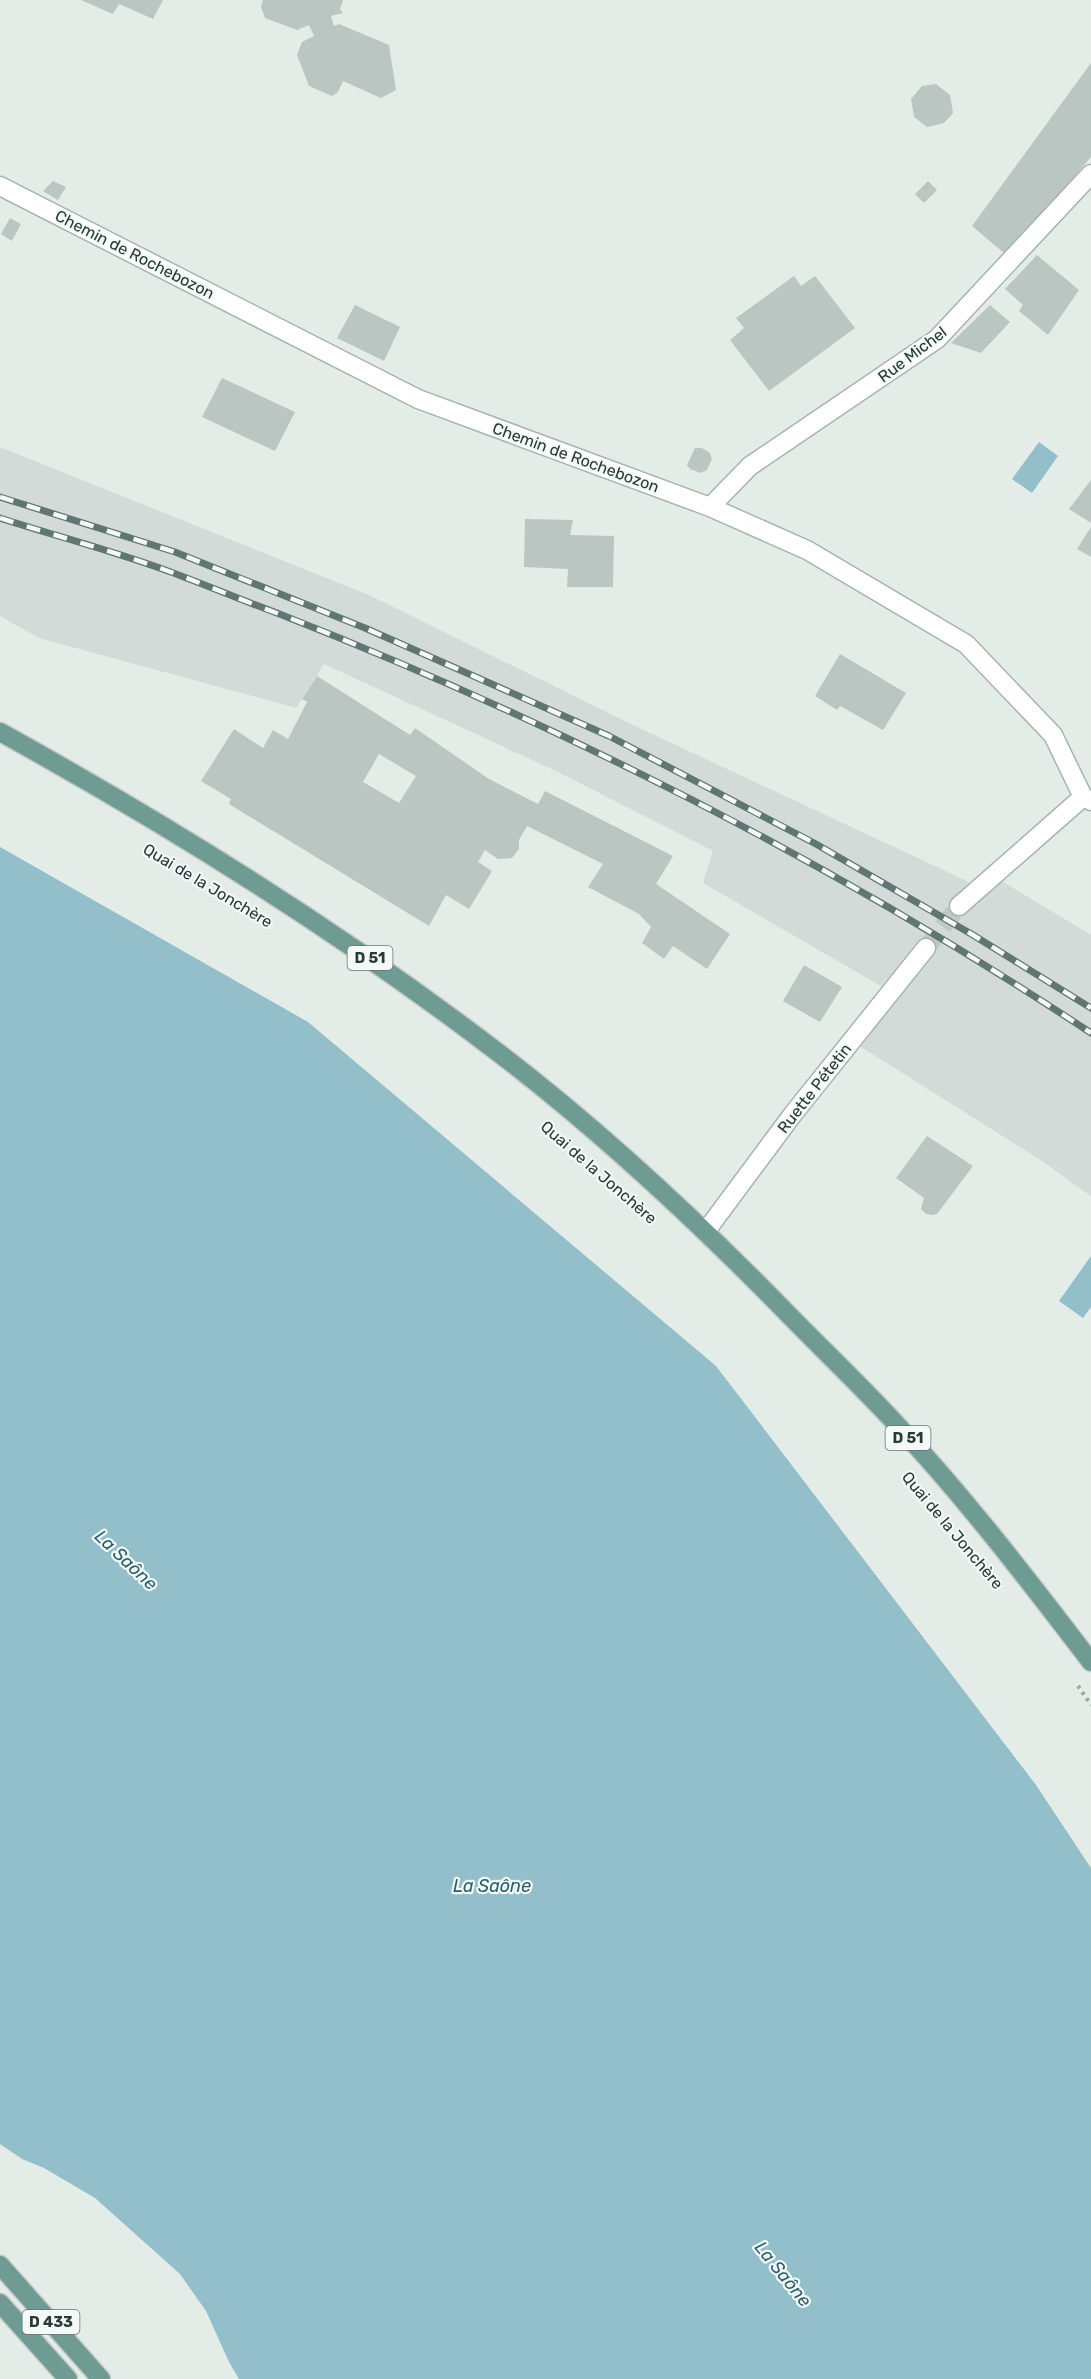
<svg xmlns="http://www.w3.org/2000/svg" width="1091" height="2379" viewBox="0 0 1091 2379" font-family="Rubik,sans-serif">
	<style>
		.built { fill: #d2dbd7 }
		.water { fill: #92bfca }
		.building { fill: #b9c6c1; fill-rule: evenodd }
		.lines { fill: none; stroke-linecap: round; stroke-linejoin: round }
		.minor-tunnel { stroke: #bec9c4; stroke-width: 18; stroke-dasharray: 18 9; stroke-linecap: butt }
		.minor-casing { stroke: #a7b3af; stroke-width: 21 }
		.major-casing { stroke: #c2c8c7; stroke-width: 21 }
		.path { stroke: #88aba2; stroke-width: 4; stroke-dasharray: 3 4.5; stroke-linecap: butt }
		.minor { stroke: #fff; stroke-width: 18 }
		.major { stroke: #6e9c92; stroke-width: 18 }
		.rail-casing { stroke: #607671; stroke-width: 7 }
		.rail { stroke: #f4f8f6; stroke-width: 4.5; stroke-dasharray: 14; stroke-linecap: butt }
		.labels { text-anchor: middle; stroke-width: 4.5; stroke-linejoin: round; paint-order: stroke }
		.shield { fill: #f4f8f6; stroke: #637470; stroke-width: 1.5 }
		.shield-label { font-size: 15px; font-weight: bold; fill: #253b36 }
		.street-label { font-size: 16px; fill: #253b36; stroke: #f4f8f6 }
		.water-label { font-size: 18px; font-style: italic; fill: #266170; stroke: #f4f8f6 }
	</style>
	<rect width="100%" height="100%" fill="#e4ece8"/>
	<path class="built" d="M 0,447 L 371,596 L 633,725 L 969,882 L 950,902 L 962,914 L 1000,880 L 1091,935 L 1091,1196 L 1042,1161 L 858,1045 L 935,951 L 921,942 L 881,986 L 703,883 L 713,851 L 558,772 L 324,664 L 296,708 L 39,638 L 0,616 Z"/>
	<path class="water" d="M 1039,442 L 1058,456 L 1032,493 L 1012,479 Z
		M 0,847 L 308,1022 L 716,1366 L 1036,1785 L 1091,1868 L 1091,2379 L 239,2379 L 229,2362 L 206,2311 L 180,2274 L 95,2198 L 44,2168 L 22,2159 L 0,2144 Z
		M 1091,1256 L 1091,1307 L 1083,1318 L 1059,1301 Z"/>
	<path class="building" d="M 81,0 L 163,0 L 153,19 L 119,4 L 113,14 Z
		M 263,0 L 343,0 L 340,9 L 343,13 L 331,16 L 334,26 L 339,24 L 389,45 L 396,90 L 381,98 L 343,81 L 338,92 L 332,96 L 309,86 L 297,55 L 302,42 L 314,36 L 309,25 L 297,30 L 265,18 L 261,7 Z
		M 1091,63 L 1091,157 L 1069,183 L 1004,253 L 972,226 Z
		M 936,84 L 950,95 L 953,113 L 944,123 L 927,127 L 914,117 L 911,99 L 922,86 Z
		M 53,181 L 66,187 L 58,200 L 43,191 Z
		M 928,181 L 937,190 L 924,203 L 915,194 Z
		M 10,218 L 21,224 L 12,241 L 1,234 Z
		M 1037,255 L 1079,290 L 1048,335 L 1019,311 L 1023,305 L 1005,289 Z
		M 794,276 L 801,286 L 815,276 L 855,328 L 769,391 L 730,340 L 744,328 L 736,318 Z
		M 355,305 L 400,327 L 384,361 L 337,338 Z
		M 990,305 L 1010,322 L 981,353 L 951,343 Z
		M 222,378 L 295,412 L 275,451 L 202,417 Z
		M 695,448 L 702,448 L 710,453 L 712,459 L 707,470 L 701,473 L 690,469 L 687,465 Z
		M 1091,480 L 1091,523 L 1069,509 Z
		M 525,519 L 573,520 L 570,535 L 614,536 L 613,587 L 567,587 L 568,569 L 524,567 Z
		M 1091,527 L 1091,557 L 1077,549 Z
		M 840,654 L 906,693 L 883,730 L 840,706 L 837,710 L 815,696 Z
		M 317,676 L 410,735 L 415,728 L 489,779 L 538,804 L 545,791 L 673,856 L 656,884 L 730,934 L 707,969 L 673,946 L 664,959 L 642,943 L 651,927 L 639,914 L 588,887 L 603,864 L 527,826 L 519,840 L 519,849 L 512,858 L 498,859 L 485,850 L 478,862 L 492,871 L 469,909 L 446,895 L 429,926 L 229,804 L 231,799 L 201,781 L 234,729 L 263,748 L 273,730 L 288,739 L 307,702 L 302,699 ZM 379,754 L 416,776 L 399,803 L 363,782 Z
		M 804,965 L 842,987 L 820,1022 L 783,1001 Z
		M 927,1136 L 973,1166 L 937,1214 L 933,1215 L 926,1214 L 921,1209 L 924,1198 L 896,1178 Z"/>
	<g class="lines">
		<path class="minor-tunnel" d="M 926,948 L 959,906"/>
		<defs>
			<path id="minor" d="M 0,186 L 418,399 L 710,507 L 807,550 L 966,644 L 1053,735 L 1083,797 L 1091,801
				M 710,507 L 750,466 L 937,339 L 1091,174
				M 959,906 L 1083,797
				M 706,1231 L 793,1114 L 926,948"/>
			<path id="major" d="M 0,732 C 174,828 342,933 500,1054 C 602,1132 696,1220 786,1312 C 823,1350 862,1387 898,1426 C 967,1500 1029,1581 1091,1662
				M 0,2265 L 101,2379
				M 0,2303 L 68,2379"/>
		</defs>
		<use href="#minor" class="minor-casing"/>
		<use href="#major" class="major-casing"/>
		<path class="path" d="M 1078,1686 L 1091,1705"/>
		<use href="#minor" class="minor"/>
		<use href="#major" class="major"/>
		<defs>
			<path id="rail" d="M 0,497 L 175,552 L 365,628 L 609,736 L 816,844 L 973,935 L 1091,1008
				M 0,518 C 56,536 113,551 168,571 C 206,585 244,601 282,615 C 565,726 837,865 1091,1033"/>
		</defs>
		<use href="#rail" class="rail-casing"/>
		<use href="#rail" class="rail"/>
	</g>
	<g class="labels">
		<g class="shield">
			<rect x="347.5" y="946" width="45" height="24" rx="4.5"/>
			<rect x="885.5" y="1426" width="45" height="24" rx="4.5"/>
			<rect x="22.5" y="2310" width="57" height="24" rx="4.5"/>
		</g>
		<g class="shield-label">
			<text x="370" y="963">D 51</text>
			<text x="908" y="1443">D 51</text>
			<text x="51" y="2327">D 433</text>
		</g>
		<g class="street-label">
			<text transform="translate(135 254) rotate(27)" y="6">Chemin de Rochebozon</text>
			<text transform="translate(912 354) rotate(-37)" y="6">Rue Michel</text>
			<text transform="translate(576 457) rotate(20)" y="6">Chemin de Rochebozon</text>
			<text transform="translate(208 885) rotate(31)" y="6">Quai de la Jonchère</text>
			<text transform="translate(814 1088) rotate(-52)" y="6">Ruette Pétetin</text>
			<text transform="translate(599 1172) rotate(41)" y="6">Quai de la Jonchère</text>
			<text transform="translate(953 1530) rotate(50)" y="6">Quai de la Jonchère</text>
		</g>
		<g class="water-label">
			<text transform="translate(126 1560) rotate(43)" y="6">La Saône</text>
			<text x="492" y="1892">La Saône</text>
			<text transform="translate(783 2274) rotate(51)" y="6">La Saône</text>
		</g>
	</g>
</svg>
